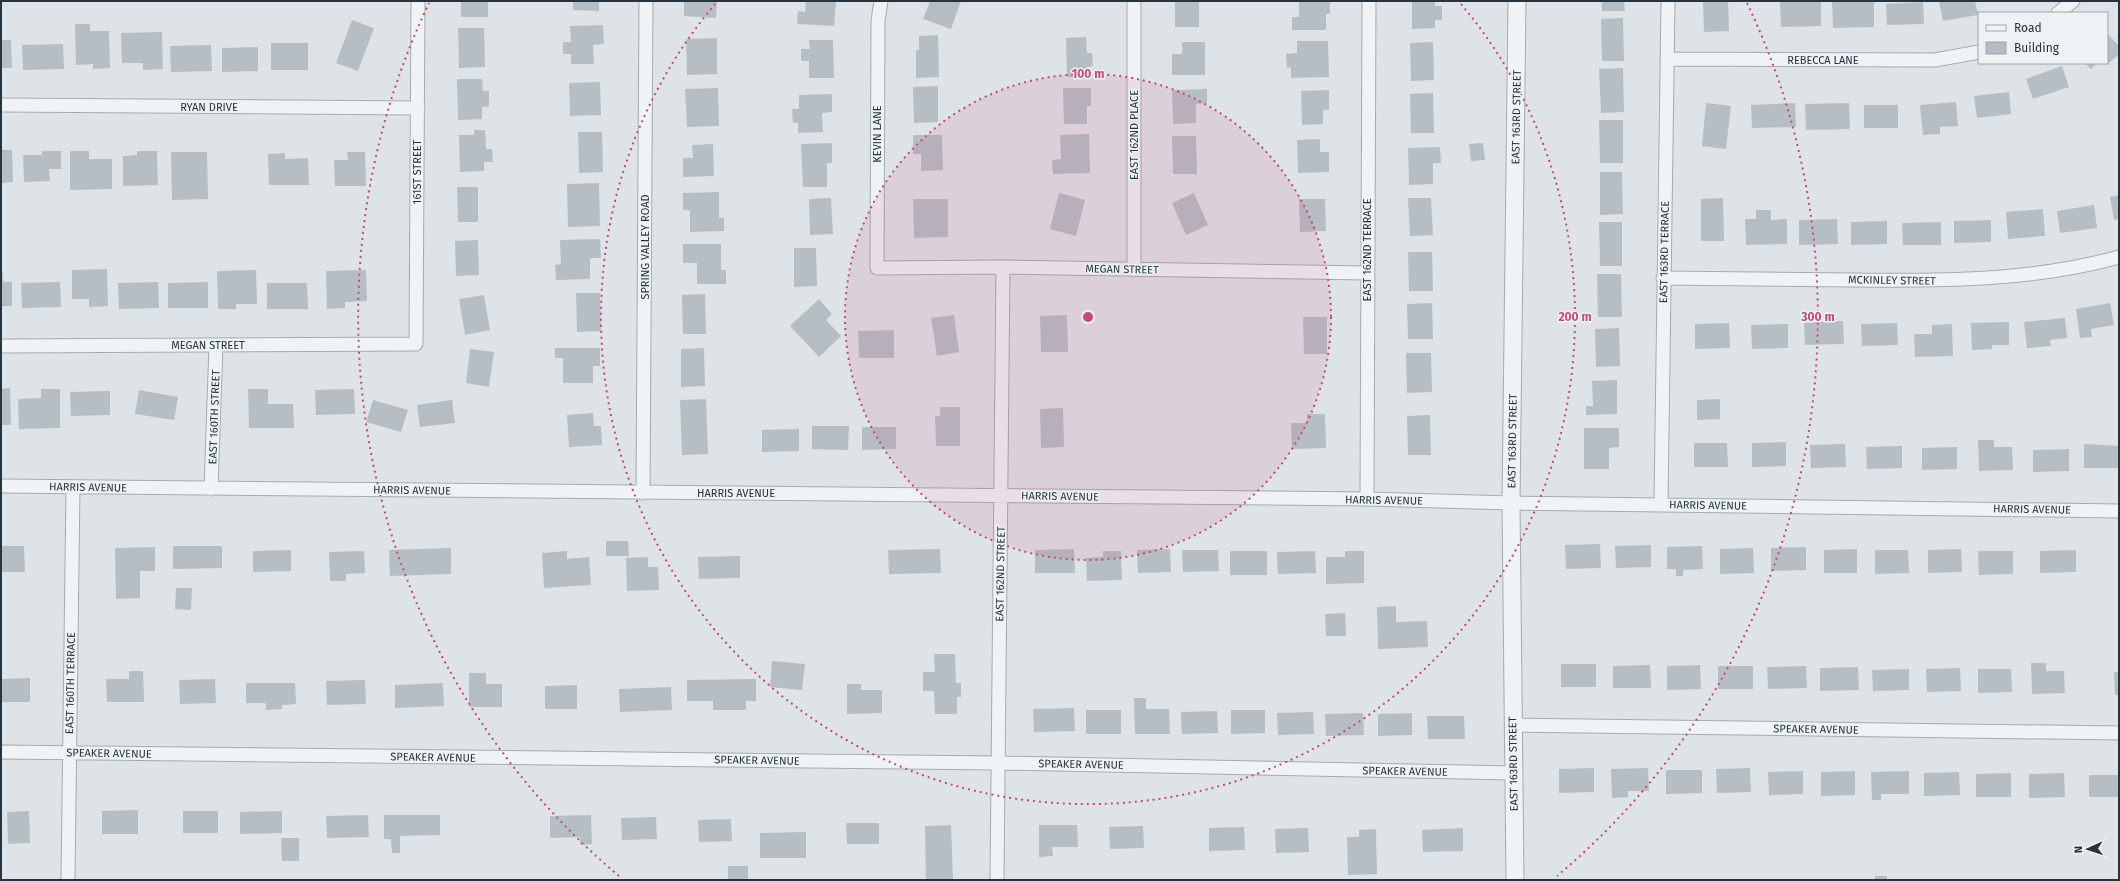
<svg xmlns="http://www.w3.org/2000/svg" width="2120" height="881" viewBox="0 0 2120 881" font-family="'Fira Sans',sans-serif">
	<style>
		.building { fill: #b6bec3 }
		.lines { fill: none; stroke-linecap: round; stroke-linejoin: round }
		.minor-casing { stroke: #a4abb1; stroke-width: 15 }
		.tertiary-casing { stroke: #a4abb1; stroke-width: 19 }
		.minor { stroke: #f0f3f5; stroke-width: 13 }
		.tertiary { stroke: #f0f3f5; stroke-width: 17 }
		.ring { fill: none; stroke: #c64976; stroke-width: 2; stroke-dasharray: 2 4 }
		.labels { text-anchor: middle; stroke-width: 3; stroke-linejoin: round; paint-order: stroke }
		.street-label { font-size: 11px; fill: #28343d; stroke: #edf2f5 }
		.centre { fill: #c64976; stroke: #edf2f5; stroke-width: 2 }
		.ring-label { font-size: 12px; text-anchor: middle; font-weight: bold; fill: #c64976; stroke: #edf2f5; stroke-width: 3; stroke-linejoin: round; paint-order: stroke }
	</style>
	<rect width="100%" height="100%" fill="#dee3e7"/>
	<path class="building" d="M 461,1 L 488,1 L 488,17 L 461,17 Z
		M 573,1 L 599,1 L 599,11 L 573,10 Z
		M 684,1 L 717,1 L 716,18 L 684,16 Z
		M 806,1 L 836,1 L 834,26 L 797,24 L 798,11 L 805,12 Z
		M 930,1 L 961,1 L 951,29 L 923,19 Z
		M 1175,1 L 1199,1 L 1199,27 L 1175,27 Z
		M 1299,1 L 1330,1 L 1330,14 L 1326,14 L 1326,30 L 1292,30 L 1292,17 L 1299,17 Z
		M 1412,1 L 1435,1 L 1435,6 L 1442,6 L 1442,20 L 1435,20 L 1435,28 L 1412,29 Z
		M 1602,1 L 1624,1 L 1625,11 L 1602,11 Z
		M 1703,1 L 1728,1 L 1729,31 L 1704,32 Z
		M 1780,1 L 1821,1 L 1821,26 L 1781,27 Z
		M 1874,1 L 1874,27 L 1833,28 L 1832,2 Z
		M 1939,1 L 1975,1 L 1978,15 L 1943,21 Z
		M 1923,2 L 1924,24 L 1887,25 L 1886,4 Z
		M 1623,18 L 1624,61 L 1602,61 L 1601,19 Z
		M 352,20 L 374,28 L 358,71 L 336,63 Z
		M 75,24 L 90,24 L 90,31 L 109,31 L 110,68 L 93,69 L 93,64 L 76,65 Z
		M 603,25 L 604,44 L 593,45 L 594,64 L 571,64 L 571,54 L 563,54 L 563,42 L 571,42 L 570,26 Z
		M 458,28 L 484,28 L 485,67 L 459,68 Z
		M 162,32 L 163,69 L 143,70 L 143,63 L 122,63 L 121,33 Z
		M 2107,33 L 2119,46 L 2119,54 L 2109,63 L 2107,62 Z
		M 938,35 L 939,77 L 916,78 L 916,50 L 919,50 L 919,36 Z
		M 1086,37 L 1087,53 L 1092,53 L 1093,66 L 1087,67 L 1087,77 L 1067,77 L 1066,38 Z
		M 717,38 L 717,74 L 687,75 L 686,39 Z
		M 1,40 L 11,40 L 12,68 L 1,68 Z
		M 809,40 L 833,40 L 834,78 L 809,78 L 809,61 L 801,61 L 801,49 L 810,49 Z
		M 1297,41 L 1328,41 L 1329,77 L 1291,78 L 1291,67 L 1287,68 L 1286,54 L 1297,53 Z
		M 1182,42 L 1205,42 L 1205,75 L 1172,75 L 1172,54 L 1182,54 Z
		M 1433,42 L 1434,80 L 1411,81 L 1410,43 Z
		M 271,43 L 308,43 L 308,70 L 271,70 Z
		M 63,44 L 64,69 L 23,70 L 22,45 Z
		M 211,45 L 212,71 L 171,72 L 170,46 Z
		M 258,47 L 258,71 L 222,72 L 222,48 Z
		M 2085,63 L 2097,63 L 2091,69 Z
		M 2062,66 L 2069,87 L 2033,99 L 2026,79 Z
		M 1623,68 L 1624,112 L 1601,113 L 1599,69 Z
		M 457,79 L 482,79 L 483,91 L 489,91 L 489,106 L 482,107 L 482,119 L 458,120 Z
		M 600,82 L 601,115 L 570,116 L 569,83 Z
		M 938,86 L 938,122 L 914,123 L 913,87 Z
		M 718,88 L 719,126 L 687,127 L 685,89 Z
		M 1063,88 L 1091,88 L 1091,106 L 1087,106 L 1087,124 L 1064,124 Z
		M 1207,89 L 1207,103 L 1196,104 L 1196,123 L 1173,124 L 1172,90 Z
		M 1329,90 L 1329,110 L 1323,110 L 1323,124 L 1302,125 L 1301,91 Z
		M 2009,92 L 2011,114 L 1977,118 L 1974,96 Z
		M 1433,93 L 1434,133 L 1411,133 L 1410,94 Z
		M 832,94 L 832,112 L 822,113 L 823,132 L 798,133 L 798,123 L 793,123 L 792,109 L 799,109 L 799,95 Z
		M 1956,102 L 1958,126 L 1940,127 L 1940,134 L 1923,135 L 1920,105 Z
		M 1706,103 L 1731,106 L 1726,149 L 1702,146 Z
		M 1795,103 L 1796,127 L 1752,128 L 1751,105 Z
		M 1849,103 L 1850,129 L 1806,130 L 1805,104 Z
		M 1864,105 L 1898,105 L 1898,128 L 1864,128 Z
		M 1599,120 L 1623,120 L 1623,163 L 1600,163 Z
		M 474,130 L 485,130 L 486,149 L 492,149 L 493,162 L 484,162 L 484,171 L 460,172 L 459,135 L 474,135 Z
		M 578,132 L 602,132 L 603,172 L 579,173 Z
		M 1089,134 L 1090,173 L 1053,174 L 1052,160 L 1061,159 L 1060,135 Z
		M 913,135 L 942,135 L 943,170 L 921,171 L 921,154 L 913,154 Z
		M 1172,136 L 1196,136 L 1197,174 L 1173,174 Z
		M 1320,139 L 1320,152 L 1329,152 L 1329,172 L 1298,173 L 1297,140 Z
		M 832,143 L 832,163 L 827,163 L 827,187 L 803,187 L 801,144 Z
		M 1483,143 L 1485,160 L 1471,161 L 1469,144 Z
		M 713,144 L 714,176 L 683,177 L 683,158 L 693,158 L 692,145 Z
		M 1440,147 L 1441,163 L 1433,163 L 1433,184 L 1409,185 L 1408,148 Z
		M 1,150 L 12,150 L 13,182 L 1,183 Z
		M 42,151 L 61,151 L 61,169 L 49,169 L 50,181 L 24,182 L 23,155 L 42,155 Z
		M 70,151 L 89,151 L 89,159 L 112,159 L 112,189 L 70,190 Z
		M 137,151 L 157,151 L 158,185 L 123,186 L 123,156 L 137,155 Z
		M 171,152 L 207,152 L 208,199 L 172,200 Z
		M 347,152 L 365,152 L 366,186 L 335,186 L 334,160 L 348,160 Z
		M 285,153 L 285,159 L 308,158 L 309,185 L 269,185 L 268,154 Z
		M 1600,172 L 1622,172 L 1623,214 L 1600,215 Z
		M 599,183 L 600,226 L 568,227 L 567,184 Z
		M 457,187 L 478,187 L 478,222 L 458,222 Z
		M 719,192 L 719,218 L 724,218 L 724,231 L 690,232 L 690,210 L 683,210 L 683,193 Z
		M 1059,193 L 1085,200 L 1076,236 L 1050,229 Z
		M 1194,193 L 1208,225 L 1186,235 L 1172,203 Z
		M 2119,195 L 2119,219 L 2114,220 L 2110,197 Z
		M 831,198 L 833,234 L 810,235 L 809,199 Z
		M 1408,198 L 1431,198 L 1433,235 L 1410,236 Z
		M 1723,198 L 1724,241 L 1701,241 L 1701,199 Z
		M 913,199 L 948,199 L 948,237 L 914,238 Z
		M 1299,199 L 1325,199 L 1326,231 L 1300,232 Z
		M 2094,205 L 2097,228 L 2060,233 L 2057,211 Z
		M 2043,209 L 2045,236 L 2008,239 L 2006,212 Z
		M 1756,210 L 1771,210 L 1771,220 L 1787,219 L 1787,244 L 1746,245 L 1745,219 L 1756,219 Z
		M 1837,219 L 1838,244 L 1799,245 L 1799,220 Z
		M 1991,220 L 1991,242 L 1954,243 L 1954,221 Z
		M 1887,221 L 1887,244 L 1851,245 L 1851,222 Z
		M 1599,222 L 1622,222 L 1622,266 L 1600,266 Z
		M 1941,222 L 1941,245 L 1903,245 L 1902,223 Z
		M 600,239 L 601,258 L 590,258 L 590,279 L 556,280 L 555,265 L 561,264 L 560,240 Z
		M 478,240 L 479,275 L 456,276 L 455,241 Z
		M 683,244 L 721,244 L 721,270 L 726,270 L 726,284 L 697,284 L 697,263 L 683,263 Z
		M 794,248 L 816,248 L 817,286 L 794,287 Z
		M 1408,252 L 1432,252 L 1433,291 L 1409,291 Z
		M 107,269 L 108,306 L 89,307 L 89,299 L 72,299 L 72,270 Z
		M 256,270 L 257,304 L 236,304 L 236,309 L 218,309 L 217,271 Z
		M 366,270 L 367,301 L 345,302 L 345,308 L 327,309 L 326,271 Z
		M 1,273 L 3,273 L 3,282 L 12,282 L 12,306 L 1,306 Z
		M 1597,274 L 1621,274 L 1622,317 L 1598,317 Z
		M 60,282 L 61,307 L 22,308 L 21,283 Z
		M 158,282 L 159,308 L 119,309 L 118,283 Z
		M 208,282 L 208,308 L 168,308 L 168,283 Z
		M 267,283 L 307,283 L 308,309 L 267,309 Z
		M 576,293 L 600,293 L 601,331 L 577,332 Z
		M 705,294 L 706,334 L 683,334 L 682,295 Z
		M 484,295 L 490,330 L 465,335 L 459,299 Z
		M 819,299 L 832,314 L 826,320 L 841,336 L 819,357 L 790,326 Z
		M 1432,303 L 1433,339 L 1408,339 L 1407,304 Z
		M 2110,303 L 2114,325 L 2091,329 L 2092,337 L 2080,338 L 2076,309 Z
		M 954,315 L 959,352 L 937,356 L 931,318 Z
		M 1067,315 L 1068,352 L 1041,352 L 1040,316 Z
		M 1303,317 L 1327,317 L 1327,354 L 1304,354 Z
		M 2065,318 L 2067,338 L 2050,340 L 2051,346 L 2027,348 L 2024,322 Z
		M 1843,321 L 1844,344 L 1805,345 L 1804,323 Z
		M 2009,322 L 2009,345 L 1992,345 L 1992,349 L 1972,350 L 1971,323 Z
		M 1729,323 L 1730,348 L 1695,349 L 1695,324 Z
		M 1897,323 L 1898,345 L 1862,346 L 1861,324 Z
		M 1788,324 L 1788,348 L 1752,349 L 1751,325 Z
		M 1952,324 L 1953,356 L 1915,357 L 1914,334 L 1932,334 L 1932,325 Z
		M 1619,328 L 1620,366 L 1596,367 L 1595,329 Z
		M 894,330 L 894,358 L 859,358 L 858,331 Z
		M 555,348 L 600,348 L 600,366 L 593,366 L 593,383 L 563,383 L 563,358 L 555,358 Z
		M 704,348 L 705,386 L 681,387 L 681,349 Z
		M 470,349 L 494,352 L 489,387 L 466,383 Z
		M 1406,353 L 1431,353 L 1432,392 L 1407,393 Z
		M 1617,380 L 1617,414 L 1586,415 L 1586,406 L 1593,406 L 1592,381 Z
		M 10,388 L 11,425 L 1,425 L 1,389 Z
		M 41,389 L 60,389 L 60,428 L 19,429 L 18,399 L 41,398 Z
		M 248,389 L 268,389 L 268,404 L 293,404 L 294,428 L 249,428 Z
		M 354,389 L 355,414 L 316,415 L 315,390 Z
		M 139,390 L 178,397 L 174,420 L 135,414 Z
		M 110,391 L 110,415 L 71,416 L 70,392 Z
		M 706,399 L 708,454 L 682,455 L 680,400 Z
		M 1720,399 L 1720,419 L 1697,420 L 1697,400 Z
		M 373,400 L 408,410 L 401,432 L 366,422 Z
		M 452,400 L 455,423 L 420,427 L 417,405 Z
		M 940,407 L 960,407 L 960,446 L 936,446 L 935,416 L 940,416 Z
		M 1063,408 L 1064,447 L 1041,448 L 1040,409 Z
		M 593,413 L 594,426 L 601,426 L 602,445 L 569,447 L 567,415 Z
		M 1307,414 L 1325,414 L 1326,448 L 1292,449 L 1291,423 L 1307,423 Z
		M 1430,415 L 1431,455 L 1408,455 L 1407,416 Z
		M 812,426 L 849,426 L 848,450 L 812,449 Z
		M 862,427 L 896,427 L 896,449 L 862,450 Z
		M 1584,428 L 1619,428 L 1619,447 L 1609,448 L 1609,469 L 1584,469 Z
		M 799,429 L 799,451 L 762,452 L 762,430 Z
		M 1978,440 L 1994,440 L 1994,447 L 2012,447 L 2013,470 L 1979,471 Z
		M 1786,442 L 1786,466 L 1752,467 L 1752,443 Z
		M 1694,443 L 1727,443 L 1728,467 L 1694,467 Z
		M 1845,444 L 1846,467 L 1811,468 L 1810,445 Z
		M 2084,444 L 2119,446 L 2119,468 L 2084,468 Z
		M 1902,446 L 1902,468 L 1867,469 L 1866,447 Z
		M 1957,447 L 1957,469 L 1922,470 L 1922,448 Z
		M 2069,449 L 2069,471 L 2033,472 L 2033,450 Z
		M 606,541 L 628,541 L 629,556 L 606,556 Z
		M 1600,544 L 1601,568 L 1566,569 L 1565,545 Z
		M 1651,545 L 1651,567 L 1616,568 L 1615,546 Z
		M 1,546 L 24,546 L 25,572 L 1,572 Z
		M 173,546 L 222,546 L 222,568 L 173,569 Z
		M 1702,546 L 1703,569 L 1683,570 L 1683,576 L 1676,576 L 1676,569 L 1667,569 L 1667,547 Z
		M 155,547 L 155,571 L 140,571 L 140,598 L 116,599 L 115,548 Z
		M 1806,547 L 1806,570 L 1771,571 L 1771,548 Z
		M 451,548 L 451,574 L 390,576 L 389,550 Z
		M 1753,548 L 1754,573 L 1720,574 L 1720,549 Z
		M 940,549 L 941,573 L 889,574 L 888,550 Z
		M 1074,549 L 1075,573 L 1035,573 L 1035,550 Z
		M 1170,549 L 1171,572 L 1138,573 L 1137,550 Z
		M 1857,549 L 1857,573 L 1824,573 L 1824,550 Z
		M 1961,549 L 1962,572 L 1928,573 L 1928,550 Z
		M 291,550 L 291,571 L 253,572 L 253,551 Z
		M 1182,550 L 1218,550 L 1219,571 L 1183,572 Z
		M 1875,550 L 1908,550 L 1909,573 L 1875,574 Z
		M 2076,550 L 2076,572 L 2040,573 L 2040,551 Z
		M 364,551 L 365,573 L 346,574 L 346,581 L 330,581 L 329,552 Z
		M 567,551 L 567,559 L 589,557 L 591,585 L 544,588 L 542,553 Z
		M 1103,551 L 1121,551 L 1122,580 L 1087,581 L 1086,558 L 1103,557 Z
		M 1230,551 L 1267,551 L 1267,575 L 1230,575 Z
		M 1315,551 L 1316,573 L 1278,574 L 1277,552 Z
		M 1345,551 L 1364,551 L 1364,583 L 1326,584 L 1326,557 L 1345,557 Z
		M 1978,551 L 2013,551 L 2013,574 L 1979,575 Z
		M 740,556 L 740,578 L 699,579 L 698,557 Z
		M 648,557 L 648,567 L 658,567 L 659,590 L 627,591 L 626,558 Z
		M 176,588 L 192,588 L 191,610 L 175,609 Z
		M 1396,606 L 1396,622 L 1427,621 L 1428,647 L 1378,649 L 1377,607 Z
		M 1345,613 L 1346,636 L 1326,636 L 1325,614 Z
		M 934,654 L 955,654 L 956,683 L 961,683 L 961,697 L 957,697 L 957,714 L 935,714 L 934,691 L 923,691 L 923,672 L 935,672 Z
		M 772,661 L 805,664 L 802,690 L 770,687 Z
		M 2031,663 L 2046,663 L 2046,671 L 2064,671 L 2065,693 L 2032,694 Z
		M 1561,664 L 1596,664 L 1596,687 L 1561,687 Z
		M 1650,665 L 1651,688 L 1613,688 L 1613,666 Z
		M 1700,665 L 1701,689 L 1667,690 L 1667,666 Z
		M 1718,666 L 1753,666 L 1753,689 L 1718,689 Z
		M 1806,666 L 1807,688 L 1768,689 L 1767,667 Z
		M 1858,667 L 1859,690 L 1820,691 L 1820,668 Z
		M 1960,668 L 1961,691 L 1927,692 L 1926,669 Z
		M 1909,669 L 1909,690 L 1873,691 L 1872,670 Z
		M 1978,669 L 2011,669 L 2012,692 L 1978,693 Z
		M 129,671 L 143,671 L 144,702 L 107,702 L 106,679 L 129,679 Z
		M 2114,672 L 2119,672 L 2119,695 L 2115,695 Z
		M 469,673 L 486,673 L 486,684 L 502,684 L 502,707 L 469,707 Z
		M 30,678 L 30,702 L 1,702 L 1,679 Z
		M 215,679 L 216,703 L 180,704 L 179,680 Z
		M 756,679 L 756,701 L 746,701 L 746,710 L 713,710 L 713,701 L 687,701 L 687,680 Z
		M 365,680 L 366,704 L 327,705 L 326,681 Z
		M 246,683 L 295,683 L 296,704 L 282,705 L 282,709 L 266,710 L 266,703 L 246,703 Z
		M 443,683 L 444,706 L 395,708 L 395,685 Z
		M 847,684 L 861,684 L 861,690 L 882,690 L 882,713 L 847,714 Z
		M 577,685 L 577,709 L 545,709 L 545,686 Z
		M 671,687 L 672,710 L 620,712 L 619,689 Z
		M 1134,698 L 1146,698 L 1146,709 L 1169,709 L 1170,734 L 1135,734 Z
		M 1074,708 L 1075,731 L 1034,732 L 1033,709 Z
		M 1086,710 L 1121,710 L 1121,734 L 1086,734 Z
		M 1231,710 L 1265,710 L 1265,733 L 1231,734 Z
		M 1217,711 L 1218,733 L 1182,734 L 1181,712 Z
		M 1313,712 L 1314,734 L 1278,735 L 1277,713 Z
		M 1363,713 L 1364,735 L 1326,736 L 1325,714 Z
		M 1412,713 L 1412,735 L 1378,736 L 1378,714 Z
		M 1427,716 L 1464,716 L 1465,739 L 1428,739 Z
		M 1594,768 L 1594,792 L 1559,793 L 1559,769 Z
		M 1648,768 L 1649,791 L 1628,791 L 1628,797 L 1612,798 L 1611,769 Z
		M 1750,768 L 1751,792 L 1717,793 L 1716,769 Z
		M 1666,770 L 1702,770 L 1702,793 L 1666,794 Z
		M 1803,771 L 1803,794 L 1769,795 L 1768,772 Z
		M 1855,771 L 1855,795 L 1821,796 L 1821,772 Z
		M 1909,771 L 1909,794 L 1881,794 L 1881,800 L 1872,800 L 1871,772 Z
		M 1959,772 L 1960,795 L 1924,796 L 1924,773 Z
		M 2011,773 L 2011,797 L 1976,797 L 1976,774 Z
		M 2064,773 L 2065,797 L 2029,798 L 2029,774 Z
		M 2089,775 L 2119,775 L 2119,797 L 2089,797 Z
		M 138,810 L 138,834 L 102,834 L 102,811 Z
		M 29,811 L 30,843 L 8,844 L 7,812 Z
		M 183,811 L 218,811 L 218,833 L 183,833 Z
		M 282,811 L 282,833 L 240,834 L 240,812 Z
		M 368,815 L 369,837 L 327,838 L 326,816 Z
		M 384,815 L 440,815 L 440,835 L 400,836 L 400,853 L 392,853 L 391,839 L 384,839 Z
		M 591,815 L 592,844 L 580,845 L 580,837 L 550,838 L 550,816 Z
		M 656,817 L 657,839 L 622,840 L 621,818 Z
		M 731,819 L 732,841 L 699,842 L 698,820 Z
		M 846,823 L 879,823 L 879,844 L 847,844 Z
		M 951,825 L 953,879 L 926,879 L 925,826 Z
		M 1039,825 L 1077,825 L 1078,847 L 1052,847 L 1053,856 L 1039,857 Z
		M 1143,826 L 1144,848 L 1110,849 L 1109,827 Z
		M 1244,827 L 1245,850 L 1209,851 L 1209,828 Z
		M 1308,828 L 1309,852 L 1276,853 L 1275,829 Z
		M 1463,828 L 1463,851 L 1423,852 L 1422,830 Z
		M 1376,829 L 1377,874 L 1348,875 L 1347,837 L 1359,837 L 1359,830 Z
		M 806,832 L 806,858 L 760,858 L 760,833 Z
		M 281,838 L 299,838 L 299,861 L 282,861 Z
		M 728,866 L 748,866 L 748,880 L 728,880 Z
		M 1875,876 L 1887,876 L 1887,880 L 1875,880 Z"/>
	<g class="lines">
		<defs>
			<path id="minor" d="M 881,1 L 878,21 L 877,268 L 1003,267 L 1367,273
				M 2058,13 L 2073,1
				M 1667,59 L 1935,60 L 1979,52
				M 1,105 L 418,108
				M 1134,270 L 1134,1
				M 1663,278 C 1727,279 1791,279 1854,280 C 1943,281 2032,281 2119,257
				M 1,346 L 416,344 L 418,1
				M 1,486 L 1367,499 L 1511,503 L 2119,511
				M 211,489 L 216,345
				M 643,493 L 646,1
				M 1367,499 L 1369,1
				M 1661,504 L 1668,1
				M 1513,725 L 2119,733
				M 1,752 L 998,763 L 1513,773
				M 68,880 L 73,487
				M 997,880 L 1003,267"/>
			<path id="tertiary" d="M 1515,880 L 1511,503 L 1517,1"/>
		</defs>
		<use href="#minor" class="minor-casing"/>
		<use href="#tertiary" class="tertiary-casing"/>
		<use href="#minor" class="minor"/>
		<use href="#tertiary" class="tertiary"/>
	</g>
	<circle cx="1088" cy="317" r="243" fill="#c64976" fill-opacity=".12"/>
	<g class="ring">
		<circle cx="1088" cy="317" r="243"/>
		<path d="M1461 4A487 487 0 1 1 715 4"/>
		<path d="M619 876A730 730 0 0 1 429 3M1747 3A730 730 0 0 1 1557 876"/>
	</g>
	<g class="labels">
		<g class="street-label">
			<text x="1823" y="64">REBECCA LANE</text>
			<text x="209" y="111">RYAN DRIVE</text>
			<text transform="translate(1516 117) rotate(-89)" y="4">EAST 163RD STREET</text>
			<text transform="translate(877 134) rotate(-90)" y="4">KEVIN LANE</text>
			<text transform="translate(1134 135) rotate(-90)" y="4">EAST 162ND PLACE</text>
			<text transform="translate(417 172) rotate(-90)" y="4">161ST STREET</text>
			<text transform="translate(645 247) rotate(-90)" y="4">SPRING VALLEY ROAD</text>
			<text transform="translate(1367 250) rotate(-90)" y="4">EAST 162ND TERRACE</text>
			<text transform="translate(1664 252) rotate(-89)" y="4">EAST 163RD TERRACE</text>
			<text transform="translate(1122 269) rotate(1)" y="4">MEGAN STREET</text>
			<text transform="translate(1892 280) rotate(1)" y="4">MCKINLEY STREET</text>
			<text x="208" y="349">MEGAN STREET</text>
			<text transform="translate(214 417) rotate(-88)" y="4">EAST 160TH STREET</text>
			<text transform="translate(1512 441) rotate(-89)" y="4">EAST 163RD STREET</text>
			<text transform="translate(88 487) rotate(1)" y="4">HARRIS AVENUE</text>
			<text transform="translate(412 490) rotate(1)" y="4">HARRIS AVENUE</text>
			<text x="736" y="497">HARRIS AVENUE</text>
			<text transform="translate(1060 496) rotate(1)" y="4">HARRIS AVENUE</text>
			<text transform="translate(1384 500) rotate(1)" y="4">HARRIS AVENUE</text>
			<text transform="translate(1708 505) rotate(1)" y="4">HARRIS AVENUE</text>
			<text transform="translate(2032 509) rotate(1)" y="4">HARRIS AVENUE</text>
			<text transform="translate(1000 574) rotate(-89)" y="4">EAST 162ND STREET</text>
			<text transform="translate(70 683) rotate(-89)" y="4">EAST 160TH TERRACE</text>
			<text transform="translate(1816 729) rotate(1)" y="4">SPEAKER AVENUE</text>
			<text transform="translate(109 753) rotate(1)" y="4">SPEAKER AVENUE</text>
			<text transform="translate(433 757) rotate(1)" y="4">SPEAKER AVENUE</text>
			<text transform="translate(757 760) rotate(1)" y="4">SPEAKER AVENUE</text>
			<text transform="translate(1081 764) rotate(1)" y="4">SPEAKER AVENUE</text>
			<text transform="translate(1513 764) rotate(-91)" y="4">EAST 163RD STREET</text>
			<text transform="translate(1405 771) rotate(1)" y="4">SPEAKER AVENUE</text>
		</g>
	</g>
	<circle cx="1088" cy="317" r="6" class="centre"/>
	<g class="ring-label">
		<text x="1088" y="78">100 m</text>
		<text x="1575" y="321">200 m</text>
		<text x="1818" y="321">300 m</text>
	</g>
	<rect width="2120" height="881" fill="none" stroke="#28343d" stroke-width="4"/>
	<rect x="1978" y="12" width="130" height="52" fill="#edf2f5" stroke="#9ea6ab"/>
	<rect x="1986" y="25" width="20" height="6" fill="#f0f3f5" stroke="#9ea6ab"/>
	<text x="2014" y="32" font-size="12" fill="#28343d">Road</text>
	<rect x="1986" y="42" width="20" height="12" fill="#b6bec3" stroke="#9ea6ab"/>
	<text x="2014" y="52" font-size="12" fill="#28343d">Building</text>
	<g transform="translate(2088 849) rotate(267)" stroke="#edf2f5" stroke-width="3" paint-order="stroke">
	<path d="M0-3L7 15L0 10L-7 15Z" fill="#28343d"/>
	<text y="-6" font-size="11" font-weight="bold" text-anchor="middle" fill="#28343d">N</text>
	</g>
</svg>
